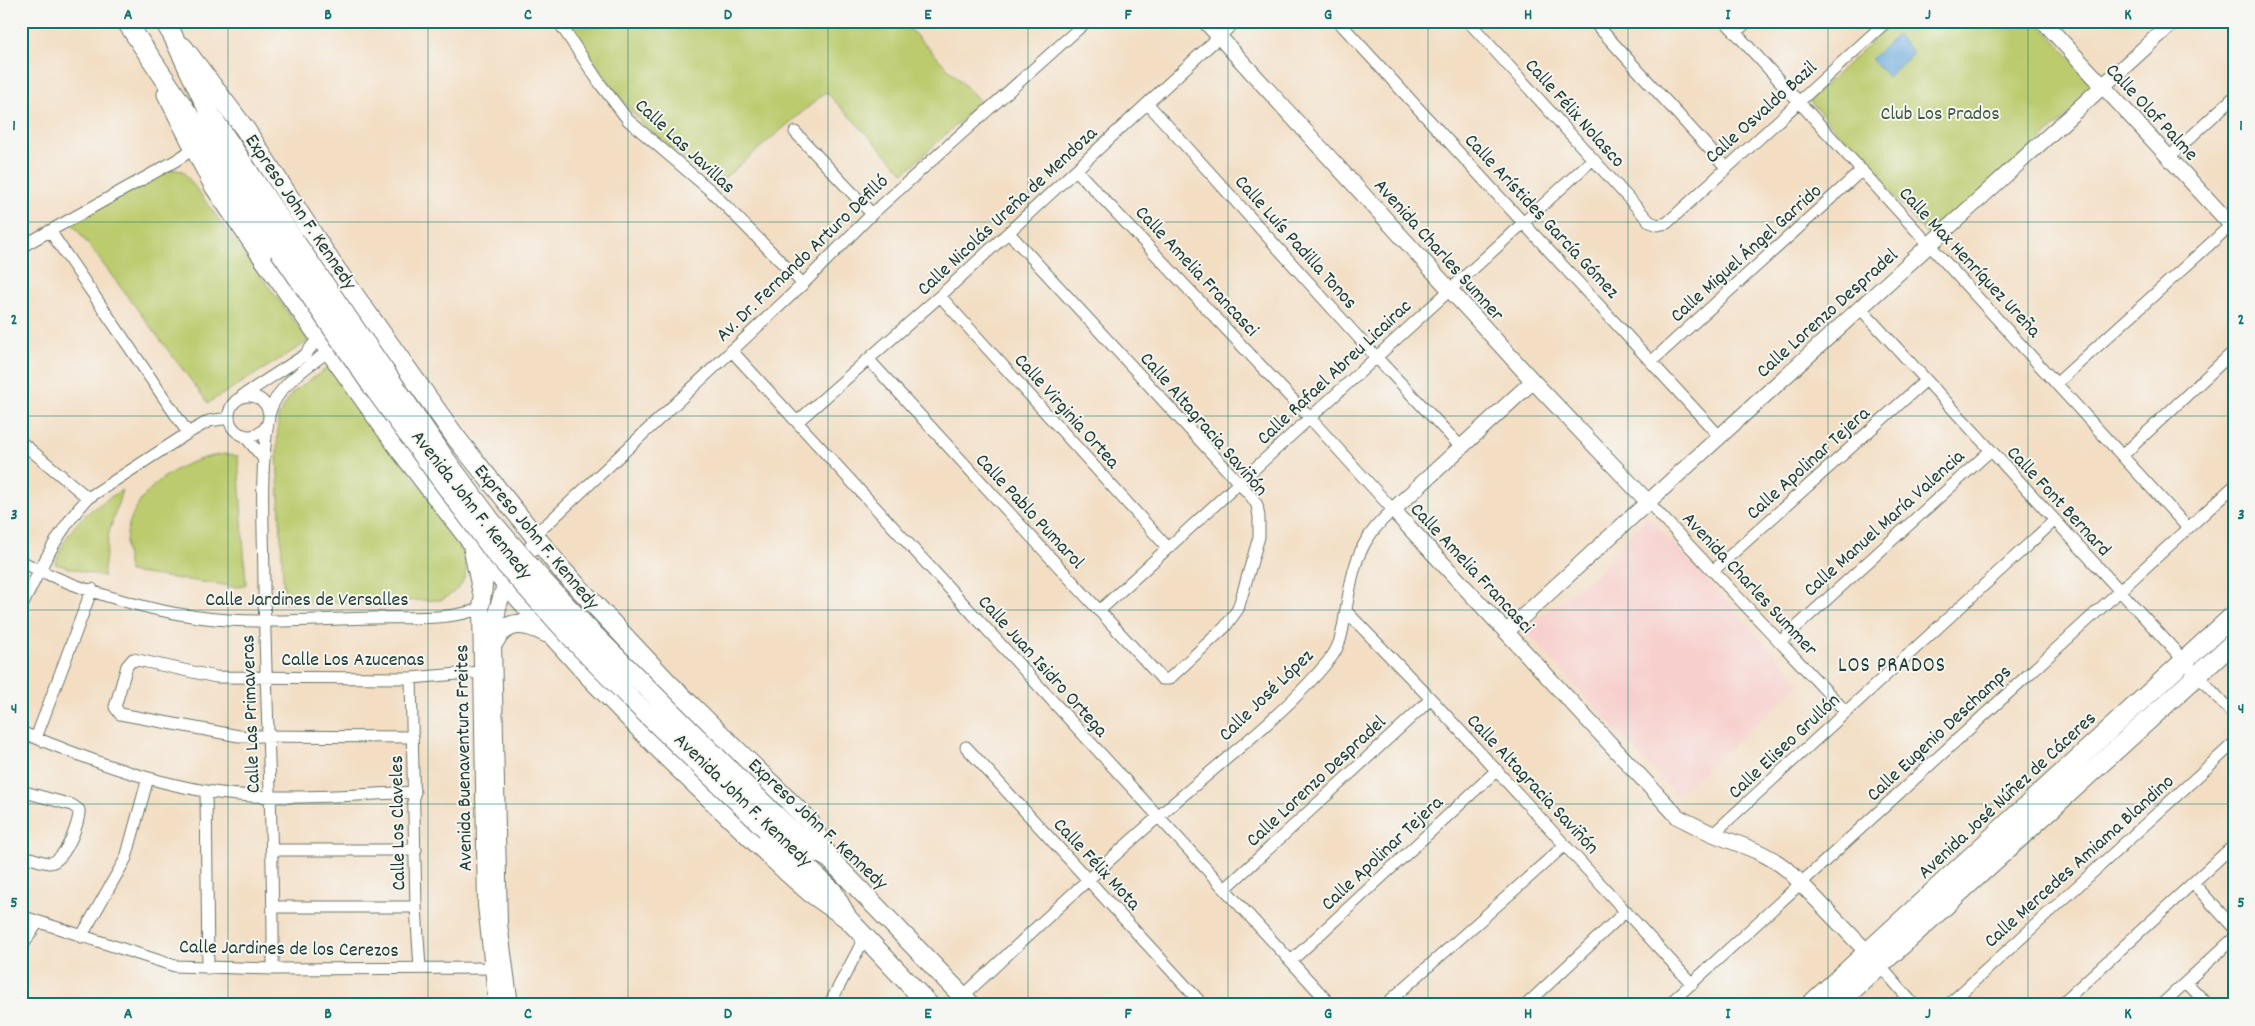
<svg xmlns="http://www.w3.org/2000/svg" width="2255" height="1026" viewBox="0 0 2255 1026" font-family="Dekko,sans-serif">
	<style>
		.built { fill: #f7d0ce }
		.green { fill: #bbcb6d; stroke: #6d8450 }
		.water { fill: #6baade; stroke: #457489 }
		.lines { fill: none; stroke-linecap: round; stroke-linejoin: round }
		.minor-casing { stroke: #697566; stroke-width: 13 }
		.tertiary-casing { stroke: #697566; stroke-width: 17 }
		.secondary-casing { stroke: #697566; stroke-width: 18 }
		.primary-casing { stroke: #697566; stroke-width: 21 }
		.trunk-casing { stroke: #697566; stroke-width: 21 }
		.minor { stroke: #fff; stroke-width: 11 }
		.tertiary { stroke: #fff; stroke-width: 15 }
		.secondary { stroke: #fff; stroke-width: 16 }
		.primary { stroke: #fff; stroke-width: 19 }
		.trunk { stroke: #fff; stroke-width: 19 }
		.trunk-bridge-casing { stroke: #697566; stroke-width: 21; stroke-linecap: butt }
		.trunk-bridge { stroke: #fff; stroke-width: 19 }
		.grid { fill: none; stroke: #0f766e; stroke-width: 1; stroke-opacity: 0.55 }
		.labels { text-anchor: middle; stroke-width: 4; stroke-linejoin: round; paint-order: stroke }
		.street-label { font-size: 20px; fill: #1f3d34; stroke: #f6f6f2 }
		.park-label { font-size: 20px; fill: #3e593f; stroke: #f6f6f2 }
		.neighbourhood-label { font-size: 21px; letter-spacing: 1px; fill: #1f3d34; stroke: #f6f6f2 }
		.neatline { fill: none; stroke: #0f766e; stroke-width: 2 }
		.grid-label { font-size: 16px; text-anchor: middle; font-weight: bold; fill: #0f766e }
	</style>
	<rect width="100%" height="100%" fill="#f6f6f2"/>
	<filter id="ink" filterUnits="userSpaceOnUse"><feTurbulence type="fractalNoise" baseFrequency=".02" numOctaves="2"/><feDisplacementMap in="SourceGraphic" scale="10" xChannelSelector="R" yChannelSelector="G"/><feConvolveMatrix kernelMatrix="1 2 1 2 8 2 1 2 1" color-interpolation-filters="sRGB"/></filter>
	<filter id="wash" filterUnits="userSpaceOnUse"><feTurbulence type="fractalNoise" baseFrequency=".0096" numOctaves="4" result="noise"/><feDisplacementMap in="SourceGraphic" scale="20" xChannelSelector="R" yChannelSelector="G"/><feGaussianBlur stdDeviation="1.12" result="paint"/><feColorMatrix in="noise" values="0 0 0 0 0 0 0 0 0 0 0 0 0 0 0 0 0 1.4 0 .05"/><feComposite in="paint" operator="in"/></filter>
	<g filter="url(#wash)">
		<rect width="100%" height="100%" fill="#f3dec4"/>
		<path class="built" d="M 1647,515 L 1801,683 L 1677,796 L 1524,629 L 1596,574 Z"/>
		<path class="green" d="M 567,21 L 902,21 L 981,102 L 904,173 L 826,92 L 716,185 L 641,123 L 612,87 Z
			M 1894,21 L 2037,21 L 2097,87 L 1934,242 L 1809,100 Z
			M 169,169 L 183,171 L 309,341 L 208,403 L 72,223 Z
			M 330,366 L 459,538 C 470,567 471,585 441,600 L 284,603 L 277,454 L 278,417 L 292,393 Z
			M 225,454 L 238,456 L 246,584 L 239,587 L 231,586 L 129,572 C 128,562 125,550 126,541 C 130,490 180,459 225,454 Z
			M 122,490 L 109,533 L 103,577 L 55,564 C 70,522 86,512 122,490 Z"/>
		<path class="water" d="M 1897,35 L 1914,53 L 1888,77 L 1871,59 Z"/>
	</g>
	<g filter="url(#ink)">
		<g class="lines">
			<defs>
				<path id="minor" d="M 558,21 L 601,85 L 628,120 L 711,191 L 803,284
					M 1338,21 L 1720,437
					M 1468,21 L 1650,222 L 1658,225 L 1667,223 L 1887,21
					M 1593,21 L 1726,167
					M 1725,21 L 2188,528
					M 1735,33 L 1748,21
					M 1148,104 L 1376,357 L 1461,447
					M 795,132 L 872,214
					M 2168,158 L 2234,97
					M 50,231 L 188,433
					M 21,247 L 175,161 L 195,148
					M 940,296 L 1168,548
					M 1860,308 L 2234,715
					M 731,350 L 1331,1005
					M 869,360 L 1162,679 L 1169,679 L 1225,627 L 1238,609 L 1259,537 L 1259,517 L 1257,505 L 1251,496 L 1009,233
					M 1652,361 L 1862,170
					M 2057,383 L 2231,225
					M 242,396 L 305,355 L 319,337
					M229 416a20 20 0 1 1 40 0a20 20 0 1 1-40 0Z
					M 269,415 C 276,386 306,368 329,351
					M 268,422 C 259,476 264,533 264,588 C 266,715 274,842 273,969
					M 797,422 L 940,296 L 1236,21
					M 244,435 L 263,458
					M 21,442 L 88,498
					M 2123,455 L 2234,351
					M 1648,502 L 1846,712
					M 533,533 L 546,525 L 803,284 L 872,214 L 1087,21
					M 21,561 C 69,587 144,610 198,617 C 255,625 315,619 372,618 C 406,617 450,621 481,608
					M 1714,570 L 1925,381
					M 21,608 C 40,569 58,530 88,498 L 188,433 L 209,421 L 229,418
					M 1099,611 L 1592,160
					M 1346,611 L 1431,699 L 1692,984
					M 1780,642 L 1990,451
					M 411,678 L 416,907 L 420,968
					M 21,732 C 80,756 143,781 206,791 C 272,802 348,795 415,792
					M 413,737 L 239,736 L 120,714 L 115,707 L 127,666 L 133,659 L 216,677 L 411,678 L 482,672
					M 36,738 L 92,589
					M 966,747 L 1203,1005
					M 21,791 L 72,805 L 79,810 C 80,823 64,863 49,863 C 40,862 29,857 21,855
					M 206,791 L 208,968
					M 1713,834 L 2055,520
					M 272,850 L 416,850
					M 2193,883 L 2234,928
					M 1225,889 L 1431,699
					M 273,907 L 416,907
					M 21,916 L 175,966 L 273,969 L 500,968
					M 81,937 L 126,858 L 148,778
					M 21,948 L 38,922
					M 1291,961 L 1497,770
					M 1876,961 L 1914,1005
					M 2186,982 L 2208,1005
					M 963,996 C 1028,936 1091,875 1158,817 C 1216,765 1281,719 1330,659 C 1342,644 1343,627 1346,609 C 1354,565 1358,540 1393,510 L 1310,418 L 1077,171
					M 829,1005 L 865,937
					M 1385,1005 L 1565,845
					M 1526,1005 L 1626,911
					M 1668,1005 L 2234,486
					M 1948,1005 L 2234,743
					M 2060,1005 L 2234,845
					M 2161,1005 L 2234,938"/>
				<path id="tertiary" d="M 1205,21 L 1533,381 L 1648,502
					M 2043,21 L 2234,228
					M 1533,381 L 1393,510 L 1678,817 C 1690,823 1701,829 1713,834 C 1742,846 1765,851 1789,871 L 1867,952
					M 1506,632 L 2174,21"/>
				<path id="secondary" d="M 485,578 L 481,608 L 486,905 L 497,1005
					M 510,1005 L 499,924 L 493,643 L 498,607 L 511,567 L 540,541"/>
				<path id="primary" d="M 183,47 L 245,129 L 330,261 L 457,439 L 562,570 L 668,683 L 809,821 L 829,858
					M 167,94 L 214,186 L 264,259 L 401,451 L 490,566 L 587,674 L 669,759 L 786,871 L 811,893 L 848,919
					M 473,548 L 482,591
					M 493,643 C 507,618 526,622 547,633
					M 1810,1005 L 2234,615
					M 1836,1005 L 2234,642"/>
				<path id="trunk" d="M 126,21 L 279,250
					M 164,21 L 172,34 L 210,114 L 294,240
					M 775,815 L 810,848 L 829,858 L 971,1005
					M 766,829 L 833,892 L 848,919 L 929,1005"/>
			</defs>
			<use href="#minor" class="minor-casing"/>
			<use href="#tertiary" class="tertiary-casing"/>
			<use href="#secondary" class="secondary-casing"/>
			<use href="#primary" class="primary-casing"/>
			<use href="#trunk" class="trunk-casing"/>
			<use href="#minor" class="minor"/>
			<use href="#tertiary" class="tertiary"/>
			<use href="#secondary" class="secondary"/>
			<use href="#primary" class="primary"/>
			<use href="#trunk" class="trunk"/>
			<defs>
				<path id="trunk-bridge" d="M 294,240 L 445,459 L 491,521 L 542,580 L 593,634 L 775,815
					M 279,250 L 370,383 L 495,553 L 583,650 L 632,700 L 766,829"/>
			</defs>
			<use href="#trunk-bridge" class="trunk-bridge-casing"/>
			<use href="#trunk-bridge" class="trunk-bridge"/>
		</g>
	</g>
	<path class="grid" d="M 228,21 L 228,1005M 428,21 L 428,1005M 628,21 L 628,1005M 828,21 L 828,1005M 1028,21 L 1028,1005M 1228,21 L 1228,1005M 1428,21 L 1428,1005M 1628,21 L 1628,1005M 1828,21 L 1828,1005M 2028,21 L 2028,1005M 21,222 L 2234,222M 21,416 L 2234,416M 21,610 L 2234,610M 21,804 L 2234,804"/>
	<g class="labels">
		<g class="street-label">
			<text transform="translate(1760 111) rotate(-42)" y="7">Calle Osvaldo Bazil</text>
			<text transform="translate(2153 111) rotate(47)" y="7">Calle Olof Palme</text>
			<text transform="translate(1576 112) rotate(48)" y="7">Calle Félix Nolasco</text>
			<text transform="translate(686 145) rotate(43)" y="7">Calle Las Javillas</text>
			<text transform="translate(1006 210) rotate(-43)" y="7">Calle Nicolás Ureña de Mendoza</text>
			<text transform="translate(302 211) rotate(56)" y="7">Expreso John F. Kennedy</text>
			<text transform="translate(1543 215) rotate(47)" y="7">Calle Arístides García Gómez</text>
			<text transform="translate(1297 241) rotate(48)" y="7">Calle Luís Padilla Tonos</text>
			<text transform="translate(1440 249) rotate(48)" y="7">Avenida Charles Sumner</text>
			<text transform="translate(1745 252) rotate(-42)" y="7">Calle Miguel Ángel Garrido</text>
			<text transform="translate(801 257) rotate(-44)" y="7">Av. Dr. Fernando Arturo Defilló</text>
			<text transform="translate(1971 261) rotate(47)" y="7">Calle Max Henríquez Ureña</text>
			<text transform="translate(1198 270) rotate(47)" y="7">Calle Amelia Francasci</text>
			<text transform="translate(1826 312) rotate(-42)" y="7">Calle Lorenzo Despradel</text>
			<text transform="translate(1333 371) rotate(-43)" y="7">Calle Rafael Abreu Licairac</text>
			<text transform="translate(1068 410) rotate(48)" y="7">Calle Virginia Ortea</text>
			<text transform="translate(1205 423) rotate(49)" y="7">Calle Altagracia Saviñón</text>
			<text transform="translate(1807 462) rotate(-42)" y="7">Calle Apolinar Tejera</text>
			<text transform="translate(2060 500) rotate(47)" y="7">Calle Font Bernard</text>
			<text transform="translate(473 504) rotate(52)" y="7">Avenida John F. Kennedy</text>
			<text transform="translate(1031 510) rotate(47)" y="7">Calle Pablo Pumarol</text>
			<text transform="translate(1883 522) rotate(-42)" y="7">Calle Manuel María Valencia</text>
			<text transform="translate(538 536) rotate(50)" y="7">Expreso John F. Kennedy</text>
			<text transform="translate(1473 567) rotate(47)" y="7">Calle Amelia Francasci</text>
			<text transform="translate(1751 583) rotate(47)" y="7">Avenida Charles Summer</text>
			<text x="307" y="605">Calle Jardines de Versalles</text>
			<text x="353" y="665">Calle Los Azucenas</text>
			<text transform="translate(1044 665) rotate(48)" y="7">Calle Juan Isidro Ortega</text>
			<text transform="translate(1265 694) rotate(-44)" y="7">Calle José López</text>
			<text transform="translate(249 714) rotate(-92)" y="7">Calle Las Primaveras</text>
			<text transform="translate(1938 732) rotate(-43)" y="7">Calle Eugenio Deschamps</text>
			<text transform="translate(1783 745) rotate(-43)" y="7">Calle Eliseo Grullón</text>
			<text transform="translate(462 758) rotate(-91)" y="7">Avenida Buenaventura Freites</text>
			<text transform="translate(1315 780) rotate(-43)" y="7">Calle Lorenzo Despradel</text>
			<text transform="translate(1534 783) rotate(47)" y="7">Calle Altagracia Saviñón</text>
			<text transform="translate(2006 794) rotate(-43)" y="7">Avenida José Núñez de Cáceres</text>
			<text transform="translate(744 799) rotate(44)" y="7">Avenida John F. Kennedy</text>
			<text transform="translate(396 823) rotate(-91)" y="7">Calle Los Claveles</text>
			<text transform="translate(819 823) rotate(43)" y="7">Expreso John F. Kennedy</text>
			<text transform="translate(1381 852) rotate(-43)" y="7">Calle Apolinar Tejera</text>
			<text transform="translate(2078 860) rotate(-42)" y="7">Calle Mercedes Amiama Blandino</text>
			<text transform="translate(1098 863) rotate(47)" y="7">Calle Félix Mota</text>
			<text transform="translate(289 947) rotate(1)" y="7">Calle Jardines de los Cerezos</text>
		</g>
		<g class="park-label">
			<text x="1940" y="119">Club Los Prados</text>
		</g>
		<g class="neighbourhood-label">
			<text x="1892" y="671">LOS PRADOS</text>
		</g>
	</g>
	<rect width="2255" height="1026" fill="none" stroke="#f6f6f2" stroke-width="55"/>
	<rect x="28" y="28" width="2200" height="970" class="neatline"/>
	<g class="grid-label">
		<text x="128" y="19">A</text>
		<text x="328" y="19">B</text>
		<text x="528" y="19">C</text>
		<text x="728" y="19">D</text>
		<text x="928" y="19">E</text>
		<text x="1128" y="19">F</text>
		<text x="1328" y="19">G</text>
		<text x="1528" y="19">H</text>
		<text x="1728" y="19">I</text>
		<text x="1928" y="19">J</text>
		<text x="2128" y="19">K</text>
		<text x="14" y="130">1</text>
		<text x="2241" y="130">1</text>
		<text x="14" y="324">2</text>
		<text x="2241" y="324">2</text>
		<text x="14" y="519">3</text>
		<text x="2241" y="519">3</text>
		<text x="14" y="713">4</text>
		<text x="2241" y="713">4</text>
		<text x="14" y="907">5</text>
		<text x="2241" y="907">5</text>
		<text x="128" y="1018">A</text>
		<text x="328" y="1018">B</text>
		<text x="528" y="1018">C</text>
		<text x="728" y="1018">D</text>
		<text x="928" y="1018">E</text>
		<text x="1128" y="1018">F</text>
		<text x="1328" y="1018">G</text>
		<text x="1528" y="1018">H</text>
		<text x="1728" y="1018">I</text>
		<text x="1928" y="1018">J</text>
		<text x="2128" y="1018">K</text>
	</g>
</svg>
